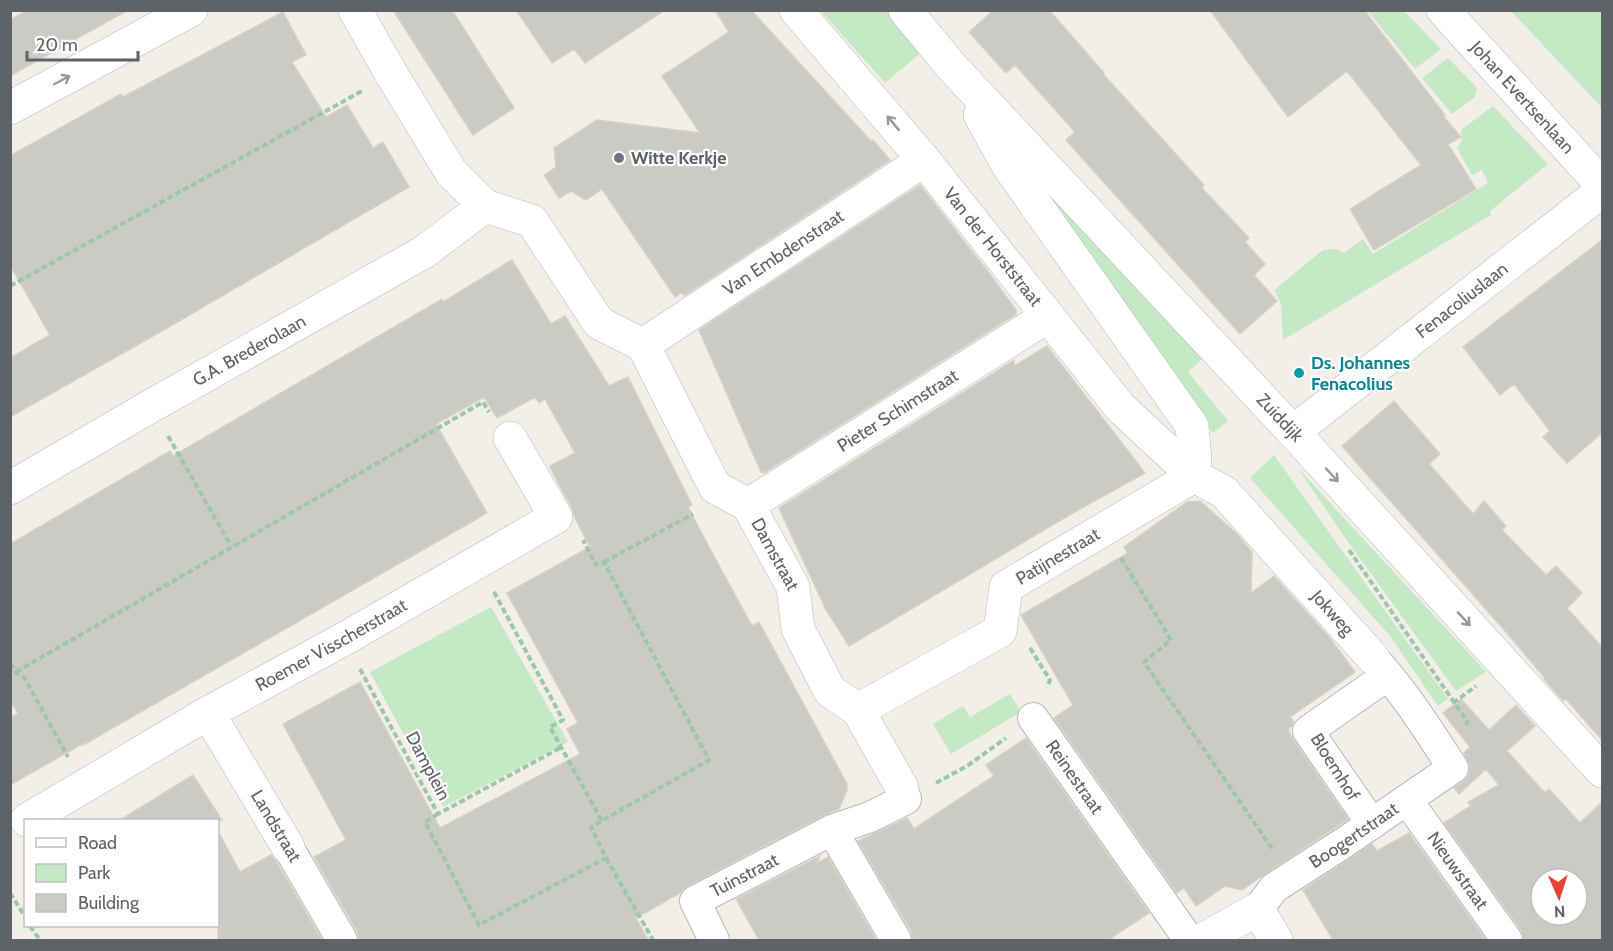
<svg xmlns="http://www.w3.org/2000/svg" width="1613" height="951" viewBox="0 0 1613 951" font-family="Cabin,sans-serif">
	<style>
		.green { fill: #c5e8c5 }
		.building { fill: #cccac5; stroke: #d6d1c6; stroke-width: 1.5; fill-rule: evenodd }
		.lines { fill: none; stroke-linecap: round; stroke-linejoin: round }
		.pedestrian-casing { stroke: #b5b8bc; stroke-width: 32 }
		.minor-casing { stroke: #b5b8bc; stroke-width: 34 }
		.path { stroke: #9cc7a9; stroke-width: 4; stroke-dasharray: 6 3; stroke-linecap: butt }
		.pedestrian { stroke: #fff; stroke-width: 30 }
		.minor { stroke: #fff; stroke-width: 33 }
		.oneway { stroke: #979a9d }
		.worship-dot { fill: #6b7280; stroke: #fff; stroke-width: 2 }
		.culture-dot { fill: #0f9aa8; stroke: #fff; stroke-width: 2 }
		.labels { text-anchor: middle; stroke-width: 4.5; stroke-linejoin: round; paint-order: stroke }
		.street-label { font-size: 18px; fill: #5f6368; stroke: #fff }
		.worship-label { font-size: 18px; font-weight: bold; fill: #5b616d; stroke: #fff; text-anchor: start }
		.culture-label { font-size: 18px; font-weight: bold; fill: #0d838f; stroke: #fff; text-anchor: start }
	</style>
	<rect width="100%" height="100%" fill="#f1efe8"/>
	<path class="green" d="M 821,11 L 887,11 L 923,51 L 885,83 Z
		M 1368,11 L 1404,11 L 1441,49 L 1415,69 Z
		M 1511,11 L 1602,11 L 1602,109 L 1602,108 Z
		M 1448,58 L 1477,88 L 1475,97 L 1452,114 L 1422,78 Z
		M 1493,106 L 1548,164 L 1490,211 L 1491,215 L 1283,340 L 1281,303 L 1274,290 L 1323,250 L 1337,249 L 1344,253 L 1363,239 L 1373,254 L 1488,183 L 1482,170 L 1472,175 L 1457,148 L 1462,141 L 1461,130 Z
		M 1030,164 L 1202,359 L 1188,372 L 1228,421 L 1213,433 L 1146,339 Z
		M 1274,455 L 1448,699 L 1438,706 L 1390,636 L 1250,478 Z
		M 1297,467 L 1486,672 L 1456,691 L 1348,542 Z
		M 491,607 L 568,742 L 443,807 L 370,672 Z
		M 1010,694 L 1021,712 L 951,754 L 933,724 L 963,706 L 970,717 Z"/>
	<path class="building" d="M 28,10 L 128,10 L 10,76 L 10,20 Z
		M 393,10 L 452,10 L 514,108 L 473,135 Z
		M 516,10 L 665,10 L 585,63 L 574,49 L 552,63 Z
		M 715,10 L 751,10 L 871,141 L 873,140 L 890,160 L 684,296 L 682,292 L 675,297 L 602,189 L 586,200 L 571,191 L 559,198 L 544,175 L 556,167 L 554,148 L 597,120 L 700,133 L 662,76 L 729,32 Z
		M 994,10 L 1049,10 L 1104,73 L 1103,74 L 1204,185 L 1202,188 L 1249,238 L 1245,242 L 1265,264 L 1254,275 L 1277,301 L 1240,334 L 1066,140 L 1075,132 L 1015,65 L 1006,73 L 969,32 Z
		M 1210,10 L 1364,10 L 1445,115 L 1443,116 L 1461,137 L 1448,144 L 1476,189 L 1374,250 L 1350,209 L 1421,165 L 1347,71 L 1288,117 Z
		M 283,12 L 306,55 L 292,62 L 326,117 L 347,105 L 373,148 L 383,142 L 409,187 L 167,328 L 10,417 L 10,358 L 50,335 L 10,265 L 10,156 L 121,94 L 123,97 Z
		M 920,185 L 989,273 L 1016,310 L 1016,314 L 764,473 L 763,471 L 761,472 L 699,330 Z
		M 1602,240 L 1602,433 L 1567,463 L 1543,437 L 1550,431 L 1514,384 L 1500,395 L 1463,347 Z
		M 512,260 L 551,324 L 565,316 L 609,386 L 628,377 L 692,505 L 688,507 L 709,547 L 752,626 L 759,622 L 847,784 L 847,790 L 839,809 L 824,815 L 687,886 L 680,893 L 636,918 L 648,940 L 359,940 L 357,931 L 314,857 L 346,840 L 283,724 L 360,682 L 440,828 L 580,754 L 567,729 L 578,723 L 507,593 L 590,547 L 575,518 L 572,508 L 558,483 L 550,466 L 575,453 L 545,399 L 539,403 L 535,397 L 497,418 L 484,397 L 436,424 L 487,513 L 83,745 L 82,744 L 10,785 L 10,718 L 18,713 L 10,700 L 10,544 L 170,451 L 173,456 L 442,299 L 443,302 Z
		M 1047,346 L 1145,473 L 1071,514 L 849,646 L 826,610 L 779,508 L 1014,360 L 1014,366 Z
		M 1394,401 L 1440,454 L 1429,464 L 1473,514 L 1484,501 L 1506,526 L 1502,530 L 1546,575 L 1556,566 L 1582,593 L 1567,608 L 1602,647 L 1602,740 L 1566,699 L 1563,701 L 1544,679 L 1545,678 L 1506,632 L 1342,446 Z
		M 1200,501 L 1236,533 L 1252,552 L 1251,593 L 1274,576 L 1330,638 L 1355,672 L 1290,717 L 1294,722 L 1292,726 L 1288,729 L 1294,741 L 1348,819 L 1265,874 L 1242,890 L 1225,886 L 1196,906 L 1184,888 L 1177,893 L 1054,718 L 1073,705 L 1021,615 L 1128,553 L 1124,547 L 1187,502 Z
		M 1461,699 L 1489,730 L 1516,705 L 1535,726 L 1507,751 L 1545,793 L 1549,789 L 1580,823 L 1602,802 L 1602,940 L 1524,940 L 1521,930 L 1444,823 L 1471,806 L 1468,802 L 1499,785 L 1486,769 L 1459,794 L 1454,788 L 1463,782 L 1469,775 L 1470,766 L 1464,753 L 1470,747 L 1443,713 ZM 1541,879 L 1577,879 L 1577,915 L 1541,915 Z
		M 1026,738 L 1149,913 L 1108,940 L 913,940 L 911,931 L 858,841 L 907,818 L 914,829 L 994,776 L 986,765 Z
		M 193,775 L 222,820 L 120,820 L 169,790 Z
		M 218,831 L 240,872 L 271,855 L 276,861 L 322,940 L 218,940 Z
		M 1409,833 L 1486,940 L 1333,940 L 1303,890 L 1372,844 L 1377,851 Z
		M 820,856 L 817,863 L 828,857 L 876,940 L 759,940 L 736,899 Z"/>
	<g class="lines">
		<defs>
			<g id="pedestrian">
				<path id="s1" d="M 1033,718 L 1189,940"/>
				<path id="s2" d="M 1407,800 L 1507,940"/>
				<path d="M 1372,824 L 1308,731 L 1388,675"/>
				<path d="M 832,830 L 896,940"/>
				<path d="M 288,847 L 342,940"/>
				<path id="s3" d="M 1258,909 L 1274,888 L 1345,842 L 1453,768 C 1428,730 1404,691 1373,658"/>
				<path id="s4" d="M 714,940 L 695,901 L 832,830 L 870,817 L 906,799 L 902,788"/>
			</g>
			<g id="minor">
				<path id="s5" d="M 355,10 L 392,75 L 451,172 L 485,206 L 532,221 L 599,323 L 643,345 L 715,487 L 748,505 L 793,587 L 798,629 L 830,691 L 858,710 L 902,788"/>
				<path id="s6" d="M 796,10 L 924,160 L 1120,407 L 1194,476 L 1224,492 L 1373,658"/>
				<path id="s7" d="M 905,10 L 952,67 L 1297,436 L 1602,771"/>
				<path id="s8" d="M 1443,10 L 1602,185"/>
				<path d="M 10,108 L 191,10"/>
				<path d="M 980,115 L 1009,167 L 1192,426 L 1195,460 L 1194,476"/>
				<path id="s9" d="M 643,345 L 924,160"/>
				<path id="s10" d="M 1293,432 L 1602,191"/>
				<path id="s11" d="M 10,488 L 151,406 L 424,252 L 485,206"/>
				<path id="s12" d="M 748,505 L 1048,316"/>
				<path id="s13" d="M 858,710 L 1000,631 L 1006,587 L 1194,476"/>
				<path d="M 208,713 L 288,847"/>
				<path id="s14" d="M 27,820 L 208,713 L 344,639 L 556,517 L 510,438"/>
				<path d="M 1202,940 L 1258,909 L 1276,940"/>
			</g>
		</defs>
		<use href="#pedestrian" class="pedestrian-casing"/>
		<use href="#minor" class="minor-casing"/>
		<path class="path" d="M 10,286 L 362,91
			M 168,436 L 231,546
			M 1349,550 L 1467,721 L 1467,725
			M 1121,558 L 1171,640 L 1144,662 L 1273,850
			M 604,562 L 693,514
			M 494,592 L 563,720 L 550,727 L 602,821
			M 1030,648 L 1050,680 L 1047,687
			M 10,663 L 16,672 L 25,679 L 68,757
			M 360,669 L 438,814 L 562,747
			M 16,672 L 483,402 L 489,412
			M 1453,703 L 1476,686
			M 936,783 L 967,766 L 1006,738
			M 438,814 L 425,822 L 479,925 L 606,858 L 591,827 L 709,760 L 604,562 L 596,565 L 583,540
			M 606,858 L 653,940
			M 10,893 L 26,918
			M 30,926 L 40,940"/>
		<use href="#pedestrian" class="pedestrian"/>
		<use href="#minor" class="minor"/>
	</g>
	<defs><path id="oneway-shaft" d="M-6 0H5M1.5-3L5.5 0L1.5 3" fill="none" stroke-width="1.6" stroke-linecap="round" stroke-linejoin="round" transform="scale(1.5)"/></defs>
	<g class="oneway">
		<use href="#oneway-shaft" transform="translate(62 80) rotate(-28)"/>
		<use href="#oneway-shaft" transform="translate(893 123) rotate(-130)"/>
		<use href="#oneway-shaft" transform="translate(1332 475) rotate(47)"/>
		<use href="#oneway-shaft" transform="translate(1464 619) rotate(47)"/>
	</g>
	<circle class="worship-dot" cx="619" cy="158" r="6"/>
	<circle class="culture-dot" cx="1299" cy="373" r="6"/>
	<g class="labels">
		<g class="street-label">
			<text dy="6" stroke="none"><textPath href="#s8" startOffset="118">Johan Evertsenlaan</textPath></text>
			<text dy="6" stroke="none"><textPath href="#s6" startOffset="308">Van der Horststraat</textPath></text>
			<text dy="6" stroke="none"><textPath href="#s9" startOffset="168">Van Embdenstraat</textPath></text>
			<text dy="6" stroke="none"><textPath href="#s10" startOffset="214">Fenacoliuslaan</textPath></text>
			<text dy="6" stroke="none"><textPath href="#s11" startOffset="276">G.A. Brederolaan</textPath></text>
			<text dy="6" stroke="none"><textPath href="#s12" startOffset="177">Pieter Schimstraat</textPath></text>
			<text dy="6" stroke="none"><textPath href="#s7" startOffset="554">Zuiddijk</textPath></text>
			<text dy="6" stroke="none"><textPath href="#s5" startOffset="710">Damstraat</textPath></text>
			<text dy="6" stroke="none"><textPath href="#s13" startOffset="267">Patijnestraat</textPath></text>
			<text dy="6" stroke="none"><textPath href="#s6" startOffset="810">Jokweg</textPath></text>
			<text dy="6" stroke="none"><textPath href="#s14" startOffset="351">Roemer Visscherstraat</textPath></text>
			<text transform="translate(428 766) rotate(62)" y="6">Damplein</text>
			<text transform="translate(1335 767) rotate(58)" y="6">Bloemhof</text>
			<text dy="6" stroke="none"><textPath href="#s1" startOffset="72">Reinestraat</textPath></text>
			<text transform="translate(276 826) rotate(59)" y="6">Landstraat</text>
			<text dy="6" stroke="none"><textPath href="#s3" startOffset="122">Boogertstraat</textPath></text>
			<text dy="6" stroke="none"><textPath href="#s2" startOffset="87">Nieuwstraat</textPath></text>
			<text dy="6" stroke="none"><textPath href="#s4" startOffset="99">Tuinstraat</textPath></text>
		</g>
		<g class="worship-label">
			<text x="631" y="164">Witte Kerkje</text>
		</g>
		<g class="culture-label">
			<text x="1311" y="369">Ds. Johannes<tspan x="1311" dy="21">Fenacolius</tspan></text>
		</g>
	</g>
	<rect width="1613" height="951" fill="none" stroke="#5f6368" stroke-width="24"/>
	<rect x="24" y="819" width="195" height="108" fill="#ffffff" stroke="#bfc1c3" stroke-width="1.5"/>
	<rect x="36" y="838" width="30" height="9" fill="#ffffff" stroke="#bfc1c3" stroke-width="1.5"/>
	<text x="78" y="849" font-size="18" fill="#5f6368">Road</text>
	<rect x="36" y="864" width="30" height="18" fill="#c5e8c5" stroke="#bfc1c3" stroke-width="1.5"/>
	<text x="78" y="879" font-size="18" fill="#5f6368">Park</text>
	<rect x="36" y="894" width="30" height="18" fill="#cccac5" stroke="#bfc1c3" stroke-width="1.5"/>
	<text x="78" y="909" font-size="18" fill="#5f6368">Building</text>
	<g transform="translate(1559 897) rotate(177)"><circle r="28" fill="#ffffff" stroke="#bfc1c3" stroke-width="1.5"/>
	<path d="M0-4.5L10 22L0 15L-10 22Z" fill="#ea4335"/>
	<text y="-9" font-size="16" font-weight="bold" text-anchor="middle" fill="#5f6368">N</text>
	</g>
	<path d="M27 51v9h111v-9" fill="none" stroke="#5f6368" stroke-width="3"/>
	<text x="36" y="51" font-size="18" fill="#5f6368" stroke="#ffffff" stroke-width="4.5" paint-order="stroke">20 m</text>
</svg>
